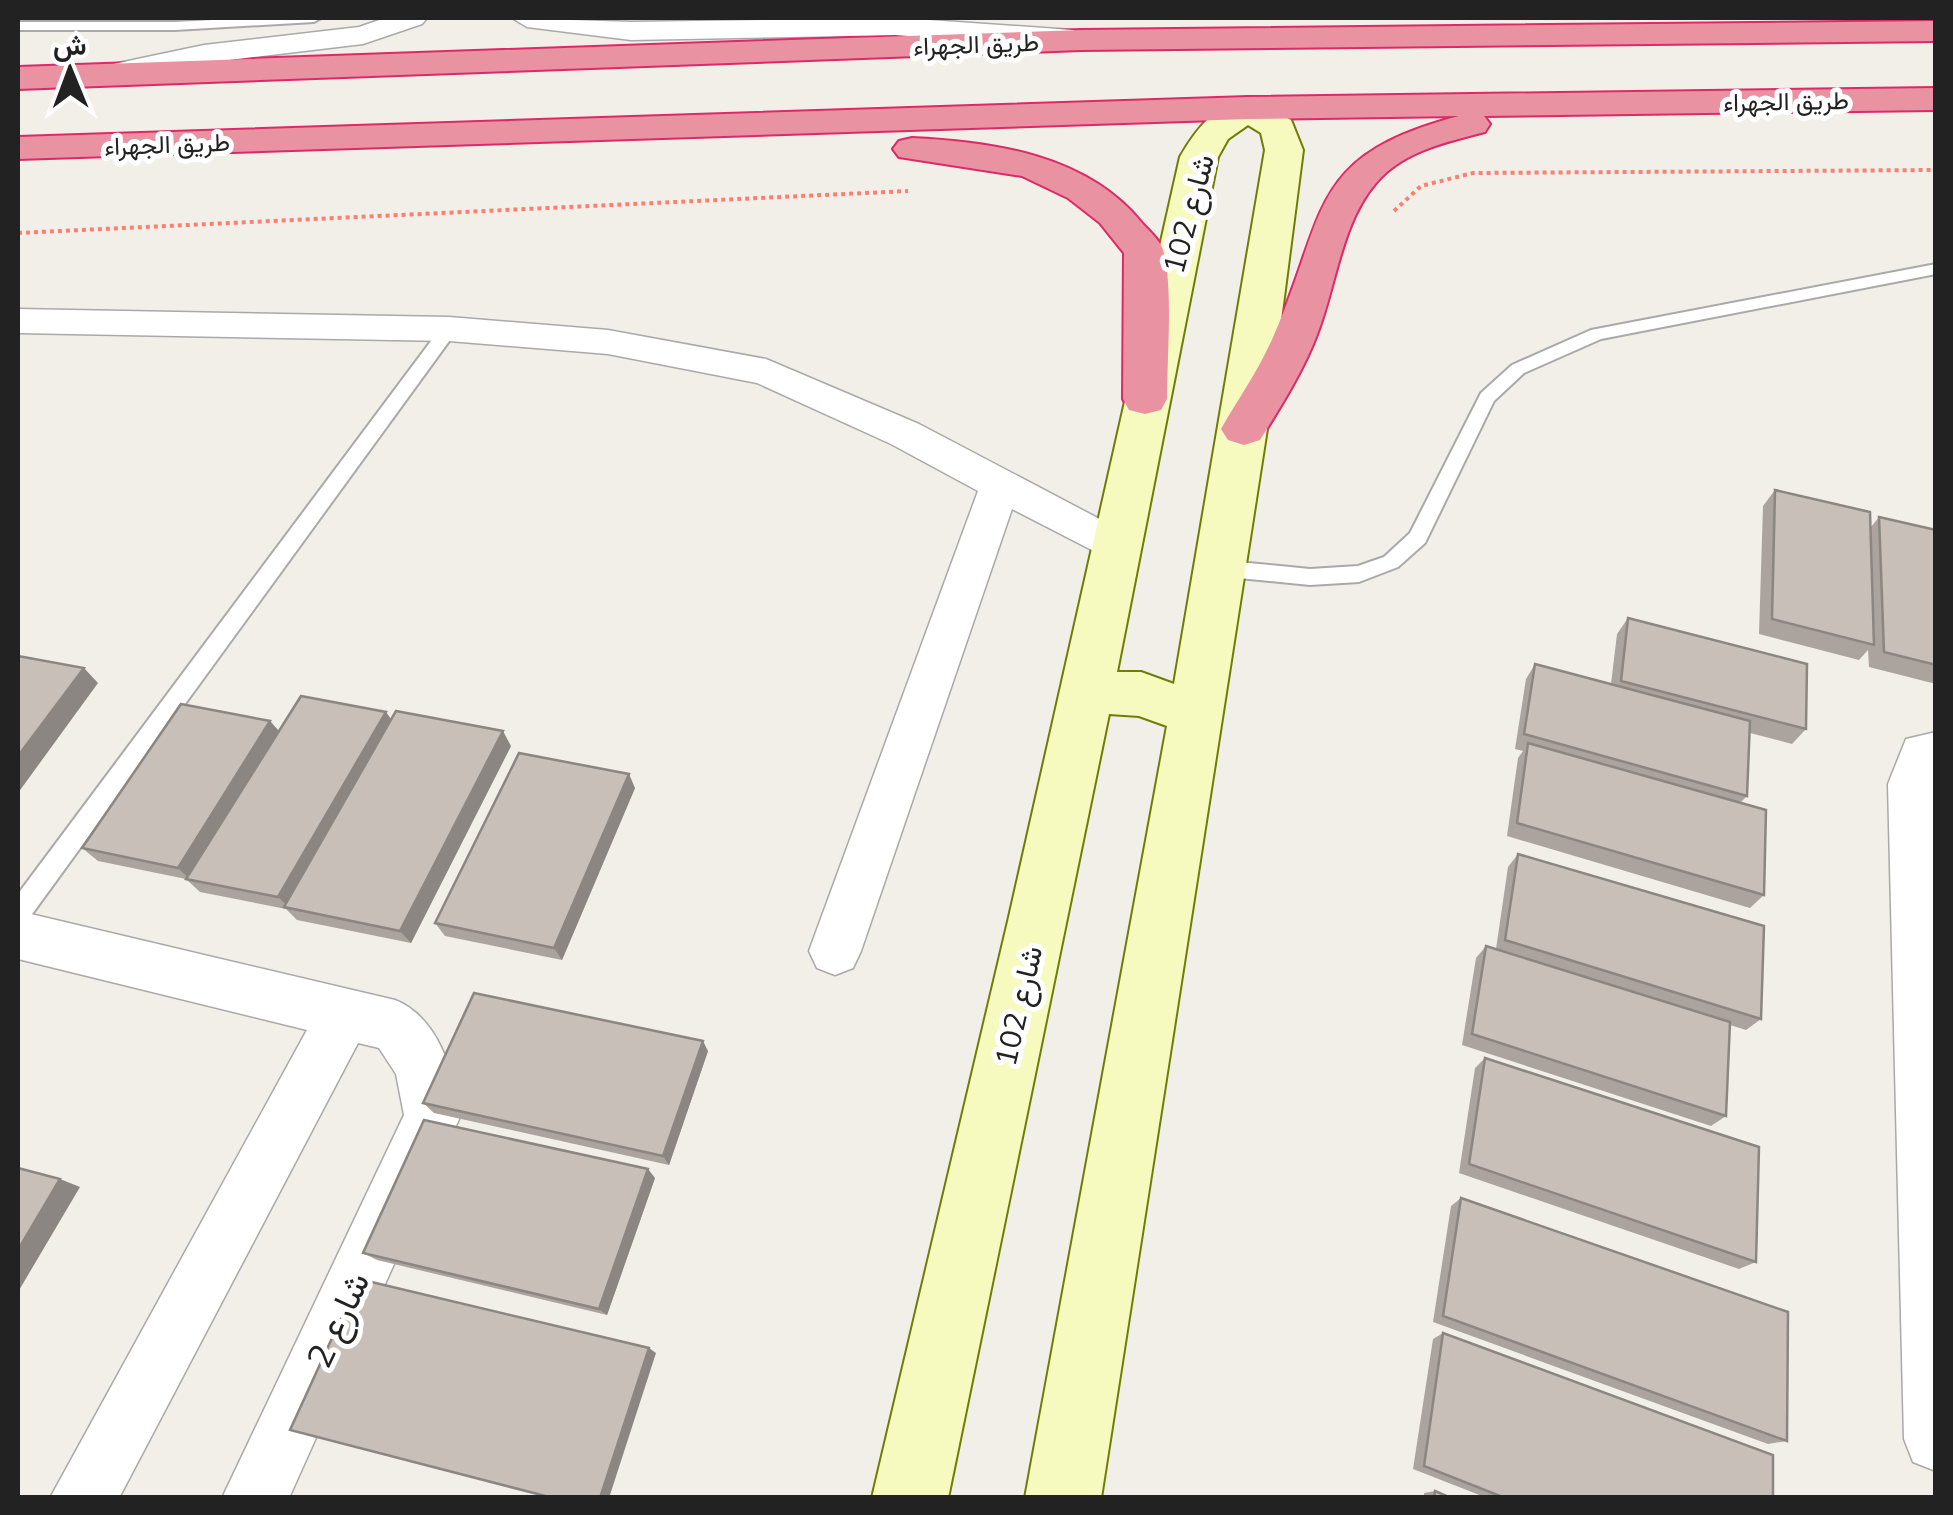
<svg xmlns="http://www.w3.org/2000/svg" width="1953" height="1515" viewBox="0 0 1953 1515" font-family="Mulish,Vazirmatn,sans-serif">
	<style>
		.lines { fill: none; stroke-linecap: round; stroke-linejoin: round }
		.lane-casing { stroke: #a9a9a9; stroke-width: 4 }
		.street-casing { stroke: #a9a9a9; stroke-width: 3 }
		.secondary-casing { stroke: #707d05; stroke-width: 4 }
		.highway-casing { stroke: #dc2a67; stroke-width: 4 }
		.path { stroke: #fa8072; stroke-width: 4; stroke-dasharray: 4 4; stroke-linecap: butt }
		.lane { fill: #fff; fill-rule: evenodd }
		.street { fill: #fff; fill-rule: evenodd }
		.secondary { fill: #f7fabf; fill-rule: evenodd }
		.highway { fill: #e892a2; fill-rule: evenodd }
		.wall { fill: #aba49e }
		.shaded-wall { fill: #8b8681 }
		.building { fill: #c7bfb8; stroke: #8b8681; stroke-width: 2.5 }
		.labels { text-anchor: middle; stroke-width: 10; stroke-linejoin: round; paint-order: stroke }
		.far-street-label { font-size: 25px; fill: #222; stroke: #fff }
		.street-label { font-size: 30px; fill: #222; stroke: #fff }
		.near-street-label { font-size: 35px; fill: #222; stroke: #fff }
	</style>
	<rect width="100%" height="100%" fill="#f2efe9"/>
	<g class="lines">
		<defs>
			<path id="lane" d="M 250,18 L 321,18 L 314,22 L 175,30 L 18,30 L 18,22 L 175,22 Z
				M 1936,264 L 1936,274 L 1601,339 L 1524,373 L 1494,401 L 1425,543 L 1398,567 L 1359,582 L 1310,585 L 1218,576 L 1208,568 L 1218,560 L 1310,569 L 1358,566 L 1384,557 L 1410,533 L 1481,393 L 1512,365 L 1591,330 Z
				M 449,323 L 455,325 L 455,333 L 27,921 L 18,924 L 18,894 L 443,325 Z"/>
			<path id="street" d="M 385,18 L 427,18 L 422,24 L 363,44 L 204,63 L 101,85 L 86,76 L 90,69 L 204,45 L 359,27 Z
				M 512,18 L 631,22 L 900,18 L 1073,30 L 1088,39 L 1073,48 L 895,35 L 631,40 L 527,27 Z
				M 18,309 L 449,317 L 608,330 L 766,359 L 919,424 L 1130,535 L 1136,546 L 1130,557 L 1115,562 L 1012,509 L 861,951 L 853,968 L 835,975 L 817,968 L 809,951 L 978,491 L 891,444 L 757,383 L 608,354 L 449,341 L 18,333 Z
				M 1936,732 L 1936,1471 L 1913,1462 L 1904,1439 L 1888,784 L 1906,739 Z
				M 18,911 L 395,1000 C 438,1017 455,1073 460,1117 L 289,1498 L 222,1498 L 404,1115 L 396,1074 L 379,1048 L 358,1043 L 119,1498 L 50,1498 L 307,1030 L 18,959 Z"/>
			<path id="secondary" d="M 1248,97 L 1291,120 L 1303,150 L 1267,429 L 1101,1498 L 1025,1498 L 1167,726 L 1139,716 L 1109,714 L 948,1498 L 872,1498 L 1009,917 L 1180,157 C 1196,129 1215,105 1248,97 ZM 1248,125 L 1261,133 L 1265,150 L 1174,684 L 1141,672 L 1117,672 L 1218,157 L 1228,139 Z"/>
			<path id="highway" d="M 1936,21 L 1936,41 L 1081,50 L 18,89 L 18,67 L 1081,30 Z
				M 1936,88 L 1936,110 L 1484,116 L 1490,124 L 1485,132 C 1447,142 1403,151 1376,183 C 1342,222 1336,285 1318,332 C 1304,370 1281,406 1260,440 L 1244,445 L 1228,440 L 1221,429 C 1239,398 1260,368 1274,335 C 1328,211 1307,156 1459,116 L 1248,119 L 18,159 L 18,137 L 1248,97 Z
				M 912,138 C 994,142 1087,155 1142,223 C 1149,231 1162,242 1164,253 C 1173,291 1167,358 1167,399 L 1161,410 L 1145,414 L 1129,410 L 1123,399 L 1124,253 L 1100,223 L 1068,198 L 1022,176 L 899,157 L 893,149 L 899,141 Z"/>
		</defs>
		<use href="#lane" class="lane-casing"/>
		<use href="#street" class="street-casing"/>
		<use href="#secondary" class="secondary-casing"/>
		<use href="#highway" class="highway-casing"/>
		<path class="path" d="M 1394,211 L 1421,186 L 1473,173 L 1936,170
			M 18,233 L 908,191"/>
		<use href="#lane" class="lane"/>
		<use href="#street" class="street"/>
		<use href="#secondary" class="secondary"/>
		<use href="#highway" class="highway"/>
	</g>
	<path class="wall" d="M 1775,490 L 1871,527 L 1879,517 L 1936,530 L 1936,684 L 1869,667 L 1868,650 L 1859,660 L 1759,634 L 1763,506 Z
		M 1628,618 L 1806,729 L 1792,744 L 1750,733 L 1747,796 L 1740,803 L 1764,895 L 1750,908 L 1507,836 L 1518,758 L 1523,751 L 1515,749 L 1526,679 L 1535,664 L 1611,684 L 1617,634 Z
		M 391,719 L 511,746 L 411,943 L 297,920 L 286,909 L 200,892 L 186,879 L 98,861 L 82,848 L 270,721 L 279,731 Z
		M 635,788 L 562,960 L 445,936 L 435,923 Z
		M 1518,854 L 1761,1019 L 1746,1030 L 1730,1025 L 1726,1116 L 1711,1126 L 1462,1045 L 1476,958 L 1486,946 L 1496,949 L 1508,867 Z
		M 708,1051 L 669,1165 L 434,1113 L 423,1103 Z
		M 1485,1058 L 1756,1262 L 1739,1269 L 1459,1173 L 1475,1068 Z
		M 655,1178 L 607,1315 L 377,1260 L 363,1253 Z
		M 1461,1198 L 1787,1441 L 1768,1444 L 1433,1322 L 1451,1206 Z
		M 1443,1333 L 1773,1498 L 1487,1498 L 1413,1469 L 1433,1339 Z
		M 1435,1491 L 1451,1498 L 1424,1498 L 1424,1493 Z"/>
	<path class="shaded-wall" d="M 84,668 L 98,683 L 18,793 L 18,756 Z
		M 386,712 L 396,726 L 292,910 L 278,897 Z
		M 270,721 L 282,735 L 192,881 L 178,868 Z
		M 503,731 L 511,746 L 411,943 L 400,931 Z
		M 629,774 L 635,788 L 562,960 L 554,948 Z
		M 703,1041 L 708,1051 L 669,1165 L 663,1156 Z
		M 648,1169 L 655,1178 L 607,1315 L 599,1309 Z
		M 60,1179 L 80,1187 L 18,1292 L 18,1250 Z
		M 649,1348 L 656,1353 L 609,1498 L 600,1498 Z"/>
	<path class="building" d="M 1775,490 L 1870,512 L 1874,645 L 1772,619 Z
		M 1879,517 L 1936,530 L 1936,665 L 1884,652 Z
		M 1628,618 L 1807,664 L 1806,729 L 1621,681 Z
		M 18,656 L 84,668 L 18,756 Z
		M 1535,664 L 1750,721 L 1747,796 L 1524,734 Z
		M 301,696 L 386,712 L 278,897 L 186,879 Z
		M 181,704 L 270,721 L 178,868 L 82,848 Z
		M 396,711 L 503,731 L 400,931 L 284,907 Z
		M 1528,743 L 1766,810 L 1764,895 L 1517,823 Z
		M 519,753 L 629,774 L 554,948 L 435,923 Z
		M 1518,854 L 1764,926 L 1761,1019 L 1505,940 Z
		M 1486,946 L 1730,1022 L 1726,1116 L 1472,1034 Z
		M 474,993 L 703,1041 L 663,1156 L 423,1103 Z
		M 1485,1058 L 1759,1147 L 1756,1262 L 1469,1164 Z
		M 424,1120 L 648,1169 L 599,1309 L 363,1253 Z
		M 18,1168 L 60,1179 L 18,1250 Z
		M 1461,1198 L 1788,1312 L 1787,1441 L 1443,1316 Z
		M 359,1279 L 649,1348 L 600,1498 L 553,1498 L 290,1430 Z
		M 1443,1333 L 1773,1455 L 1773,1498 L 1505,1498 L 1424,1466 Z
		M 1435,1491 L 1451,1498 L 1434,1498 Z"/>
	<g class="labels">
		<g class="far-street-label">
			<text transform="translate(976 44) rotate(-2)" y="9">طريق الجهراء</text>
			<text transform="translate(1786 101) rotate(-1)" y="9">طريق الجهراء</text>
			<text transform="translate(167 144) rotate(-2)" y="9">طريق الجهراء</text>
		</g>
		<g class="street-label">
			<text transform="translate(1189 214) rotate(-75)" y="10">شارع 102</text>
			<text transform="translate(1019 1006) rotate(-77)" y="10">شارع 102</text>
		</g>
		<g class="near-street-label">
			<text transform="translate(338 1320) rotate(-65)" y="12">شارع 2</text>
		</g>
	</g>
	<rect width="1953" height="1515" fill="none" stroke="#222222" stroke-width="40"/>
	<g transform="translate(70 70) rotate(359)" stroke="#ffffff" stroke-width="8" paint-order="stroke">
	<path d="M0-8L18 38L0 25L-18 38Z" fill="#222222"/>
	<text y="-15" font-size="28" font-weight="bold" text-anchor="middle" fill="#222222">ش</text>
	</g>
</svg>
